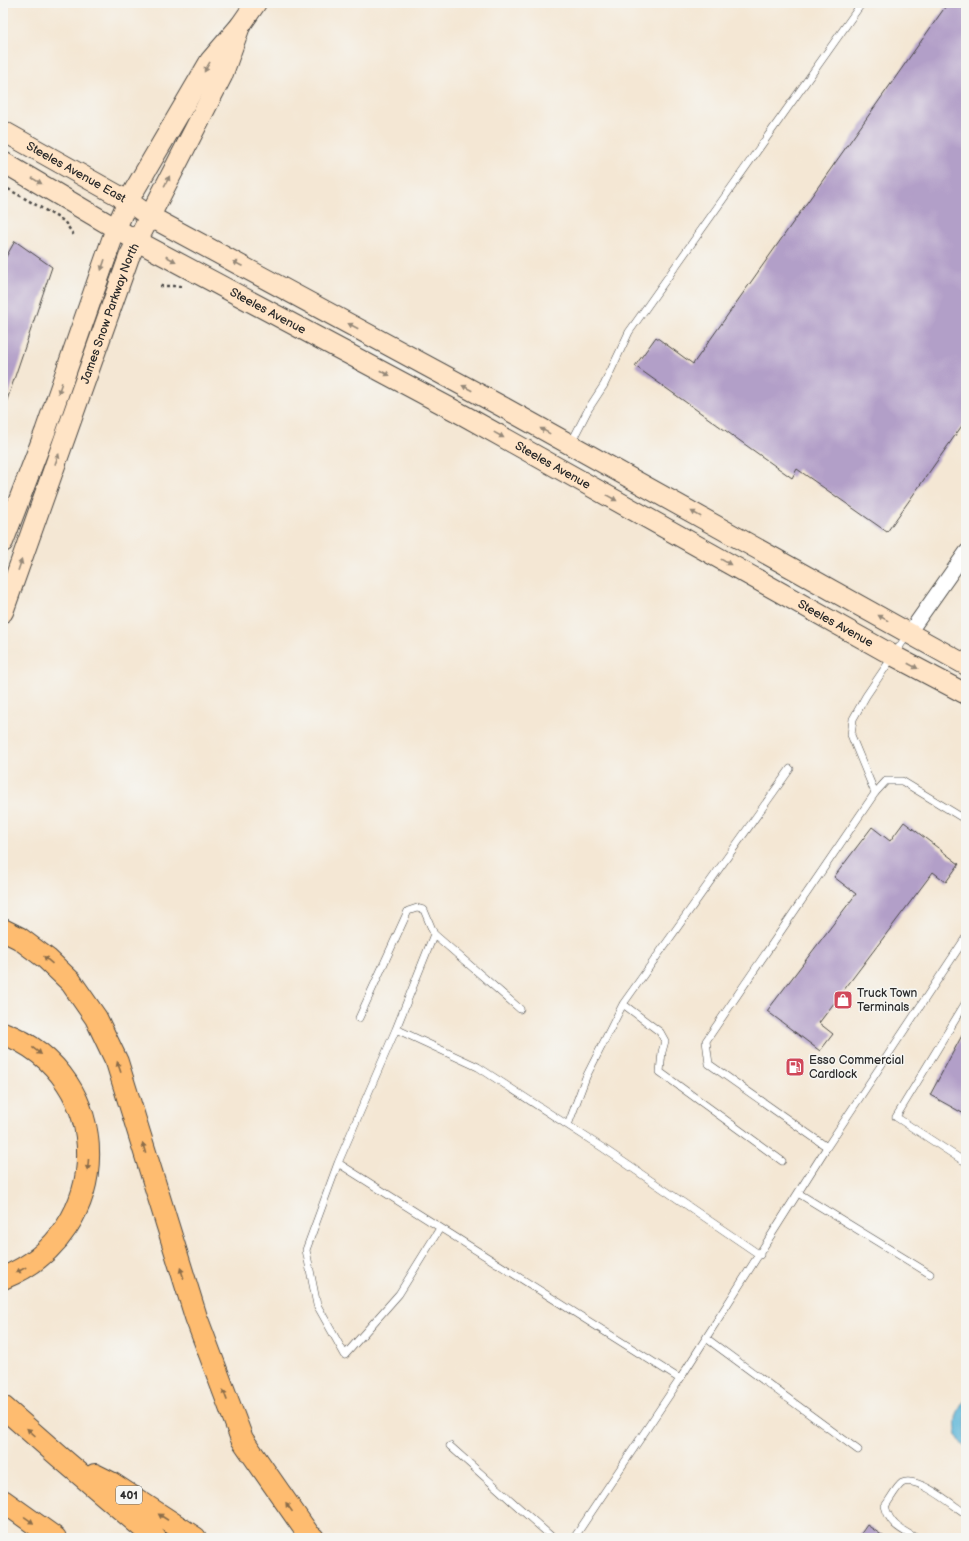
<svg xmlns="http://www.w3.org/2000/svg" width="969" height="1541" viewBox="0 0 969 1541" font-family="'Balsamiq Sans',sans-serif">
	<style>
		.water { fill: #5bb5d8; stroke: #437082 }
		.building { fill: #b29fc8 }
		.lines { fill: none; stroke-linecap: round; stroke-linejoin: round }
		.service-casing { stroke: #494744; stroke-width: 8 }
		.minor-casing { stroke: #494744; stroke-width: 16 }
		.secondary-casing { stroke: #494744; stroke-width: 22 }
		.motorway-casing { stroke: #494744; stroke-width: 24 }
		.path { stroke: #494744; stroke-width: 2.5; stroke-dasharray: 3 3; stroke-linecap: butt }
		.service { stroke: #fff; stroke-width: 7 }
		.minor { stroke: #fff; stroke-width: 14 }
		.secondary { stroke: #ffe4c6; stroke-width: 20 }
		.motorway { stroke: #febc70; stroke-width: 22 }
		.oneway { fill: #958878 }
		.oneway2 { fill: #8a6c4a }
		.labels { text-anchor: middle; stroke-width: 3; stroke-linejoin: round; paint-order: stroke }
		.shield { fill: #f6f6f2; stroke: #686867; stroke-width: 1 }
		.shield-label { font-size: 11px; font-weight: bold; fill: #2b2b2b }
		.street-label { font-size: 12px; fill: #2b2b2b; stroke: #f6f6f2 }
		.poi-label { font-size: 12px; fill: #2b2b2b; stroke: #f6f6f2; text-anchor: start }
	</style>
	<rect width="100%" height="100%" fill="#f6f6f2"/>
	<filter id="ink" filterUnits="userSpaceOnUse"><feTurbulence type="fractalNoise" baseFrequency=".025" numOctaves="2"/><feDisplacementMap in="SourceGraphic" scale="8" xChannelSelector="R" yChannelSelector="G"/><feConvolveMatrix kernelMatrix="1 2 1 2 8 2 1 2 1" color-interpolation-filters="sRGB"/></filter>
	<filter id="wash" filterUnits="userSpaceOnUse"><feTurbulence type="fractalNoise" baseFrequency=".012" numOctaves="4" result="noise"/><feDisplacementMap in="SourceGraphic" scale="16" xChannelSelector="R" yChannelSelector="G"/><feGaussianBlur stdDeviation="0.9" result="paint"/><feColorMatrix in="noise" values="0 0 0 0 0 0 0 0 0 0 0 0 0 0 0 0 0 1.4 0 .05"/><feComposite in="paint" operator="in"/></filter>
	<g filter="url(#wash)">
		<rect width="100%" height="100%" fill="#f4e7d4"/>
		<path class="water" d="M 966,1399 L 966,1448 C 958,1443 954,1429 956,1419 C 956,1413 962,1404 966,1399 Z"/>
		<g id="blocks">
			<path class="building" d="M 948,3 L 966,3 L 966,420 L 887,532 L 797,469 L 792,478 L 635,366 L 656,337 L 693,364 Z
				M 15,241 L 52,267 L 5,406 L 3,405 L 3,262 Z
				M 904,822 L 959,864 L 946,882 L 933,872 L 819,1023 L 833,1034 L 820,1051 L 767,1011 L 856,894 L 834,877 L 872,827 L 890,841 Z
				M 966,1028 L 966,1115 L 930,1095 Z
				M 867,1525 L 886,1538 L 858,1538 Z"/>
		</g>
	</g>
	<g filter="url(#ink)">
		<use href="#blocks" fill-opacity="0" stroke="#494744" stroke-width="1"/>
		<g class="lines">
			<defs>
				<path id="service" d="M 571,443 L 589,408 L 604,385 L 629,332 L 862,3
					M 875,793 L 851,735 L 853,719 L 866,696 L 908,634
					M 966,820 L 902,781 L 886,781 L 875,793 L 706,1041 L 709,1064 L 827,1147 L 966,937
					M 966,1002 L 896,1117 L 962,1160 L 966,1161
					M 623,1004 L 660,1032 L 665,1041 L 662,1052 L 660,1072 L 782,1161
					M 520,1009 L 434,934 L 396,1029 L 478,1067 L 603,1148 L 760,1255
					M 359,1018 L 408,911 L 417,908 L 424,910 L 434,934
					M 396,1029 L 338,1163 L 306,1250 L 317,1305 L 345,1355 L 399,1294 L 440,1228
					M 568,1125 L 586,1077 L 623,1004 L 790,769
					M 338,1163 L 680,1379
					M 798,1193 L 930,1274
					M 706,1338 L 858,1450
					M 450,1446 L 553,1538
					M 574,1538 L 680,1379 L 827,1147
					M 916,1538 C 900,1529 890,1525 885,1506 C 889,1501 897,1486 902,1483 C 917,1475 953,1505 966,1514"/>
				<path id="minor" d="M 909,633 L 966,552"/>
				<g id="secondary">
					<path id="s1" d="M 3,131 L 128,201 L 149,216 L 501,406 L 966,665"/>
					<path id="s2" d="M 3,162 L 137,241 L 465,416 L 894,656 L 966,694"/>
					<path d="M 3,542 L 45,432 L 116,228 L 128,201 L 210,61 L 240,26 L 256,3"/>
					<path id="s3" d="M 3,612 L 129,257 L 222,76 L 240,26"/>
				</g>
				<path id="motorway" d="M 3,930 L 19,938 L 47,959 L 71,982 L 96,1018 L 117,1062 L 196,1317 L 242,1439 L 309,1535 L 313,1538
					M 3,1033 C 117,1076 116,1233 3,1278
					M 3,1407 L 60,1457 L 155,1538
					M 95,1475 L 111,1483 L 195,1538
					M 3,1501 L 55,1538"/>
			</defs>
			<use href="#service" class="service-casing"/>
			<use href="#minor" class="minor-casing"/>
			<use href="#secondary" class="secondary-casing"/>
			<use href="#motorway" class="motorway-casing"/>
			<path class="path" d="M 3,186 L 64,221 L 75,237
				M 160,286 L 183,286"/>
			<use href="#service" class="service"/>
			<use href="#minor" class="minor"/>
			<use href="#secondary" class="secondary"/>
			<use href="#motorway" class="motorway"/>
		</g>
		<defs><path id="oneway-solid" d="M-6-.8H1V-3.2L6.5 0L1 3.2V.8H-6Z"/></defs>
		<g class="oneway">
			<use href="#oneway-solid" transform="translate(207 67) rotate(120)"/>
			<use href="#oneway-solid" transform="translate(37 181) rotate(31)"/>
			<use href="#oneway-solid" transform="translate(167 181) rotate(-62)"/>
			<use href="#oneway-solid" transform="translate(171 259) rotate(28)"/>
			<use href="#oneway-solid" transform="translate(238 264) rotate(-152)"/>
			<use href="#oneway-solid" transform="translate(103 265) rotate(109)"/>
			<use href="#oneway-solid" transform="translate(353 326) rotate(-152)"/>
			<use href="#oneway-solid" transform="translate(385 373) rotate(28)"/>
			<use href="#oneway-solid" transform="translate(60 388) rotate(109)"/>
			<use href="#oneway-solid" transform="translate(467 388) rotate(-152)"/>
			<use href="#oneway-solid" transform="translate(545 431) rotate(-151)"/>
			<use href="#oneway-solid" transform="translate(499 435) rotate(29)"/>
			<use href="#oneway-solid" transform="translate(57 459) rotate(-70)"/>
			<use href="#oneway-solid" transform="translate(612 498) rotate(29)"/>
			<use href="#oneway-solid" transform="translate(696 514) rotate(-151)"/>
			<use href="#oneway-solid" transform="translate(726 562) rotate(29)"/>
			<use href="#oneway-solid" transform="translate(20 565) rotate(-71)"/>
			<use href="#oneway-solid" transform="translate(883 618) rotate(-151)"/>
			<use href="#oneway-solid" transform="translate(913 666) rotate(28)"/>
		</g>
		<g class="oneway2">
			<use href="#oneway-solid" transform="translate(48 960) rotate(-139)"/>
			<use href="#oneway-solid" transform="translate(37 1051) rotate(38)"/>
			<use href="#oneway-solid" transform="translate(119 1067) rotate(-109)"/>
			<use href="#oneway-solid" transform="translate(144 1148) rotate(-106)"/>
			<use href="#oneway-solid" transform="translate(88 1165) rotate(95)"/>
			<use href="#oneway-solid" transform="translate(21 1270) rotate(151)"/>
			<use href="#oneway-solid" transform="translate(182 1273) rotate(-108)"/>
			<use href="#oneway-solid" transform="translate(225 1395) rotate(-111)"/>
			<use href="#oneway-solid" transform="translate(31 1432) rotate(-138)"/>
			<use href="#oneway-solid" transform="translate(289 1507) rotate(-125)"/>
			<use href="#oneway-solid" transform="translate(163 1517) rotate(-147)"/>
			<use href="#oneway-solid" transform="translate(29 1520) rotate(35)"/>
		</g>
	</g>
	<defs>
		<symbol id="shop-square" viewBox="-11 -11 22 22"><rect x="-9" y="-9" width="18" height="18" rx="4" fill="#d1495b" stroke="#f6f6f2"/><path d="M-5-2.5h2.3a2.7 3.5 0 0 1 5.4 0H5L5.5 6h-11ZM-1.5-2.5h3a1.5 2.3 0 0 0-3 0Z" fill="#fff"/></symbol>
		<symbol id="fuel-square" viewBox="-11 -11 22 22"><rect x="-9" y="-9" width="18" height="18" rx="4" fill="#d1495b" stroke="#f6f6f2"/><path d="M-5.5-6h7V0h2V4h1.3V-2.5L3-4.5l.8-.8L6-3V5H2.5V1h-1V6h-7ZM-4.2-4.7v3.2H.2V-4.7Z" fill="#fff"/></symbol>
	</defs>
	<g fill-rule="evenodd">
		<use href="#shop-square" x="832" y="989" width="22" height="22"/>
		<use href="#fuel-square" x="784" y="1056" width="22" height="22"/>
	</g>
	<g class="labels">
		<rect class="shield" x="116" y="1486" width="26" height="18" rx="3"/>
		<g class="shield-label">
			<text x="129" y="1499">401</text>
		</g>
		<g class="street-label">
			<text dy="4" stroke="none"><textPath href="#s1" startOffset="84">Steeles Avenue East</textPath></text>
			<text dy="4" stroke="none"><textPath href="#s2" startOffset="304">Steeles Avenue</textPath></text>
			<text dy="4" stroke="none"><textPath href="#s3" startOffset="317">James Snow Parkway North</textPath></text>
			<text dy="4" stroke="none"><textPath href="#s2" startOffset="628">Steeles Avenue</textPath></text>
			<text dy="4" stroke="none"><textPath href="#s2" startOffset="952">Steeles Avenue</textPath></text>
		</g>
		<g class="poi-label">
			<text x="857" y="997">Truck Town<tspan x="857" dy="14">Terminals</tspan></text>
			<text x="809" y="1064">Esso Commercial<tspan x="809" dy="14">Cardlock</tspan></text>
		</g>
	</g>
	<rect width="969" height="1541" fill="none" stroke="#f6f6f2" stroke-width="16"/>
</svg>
